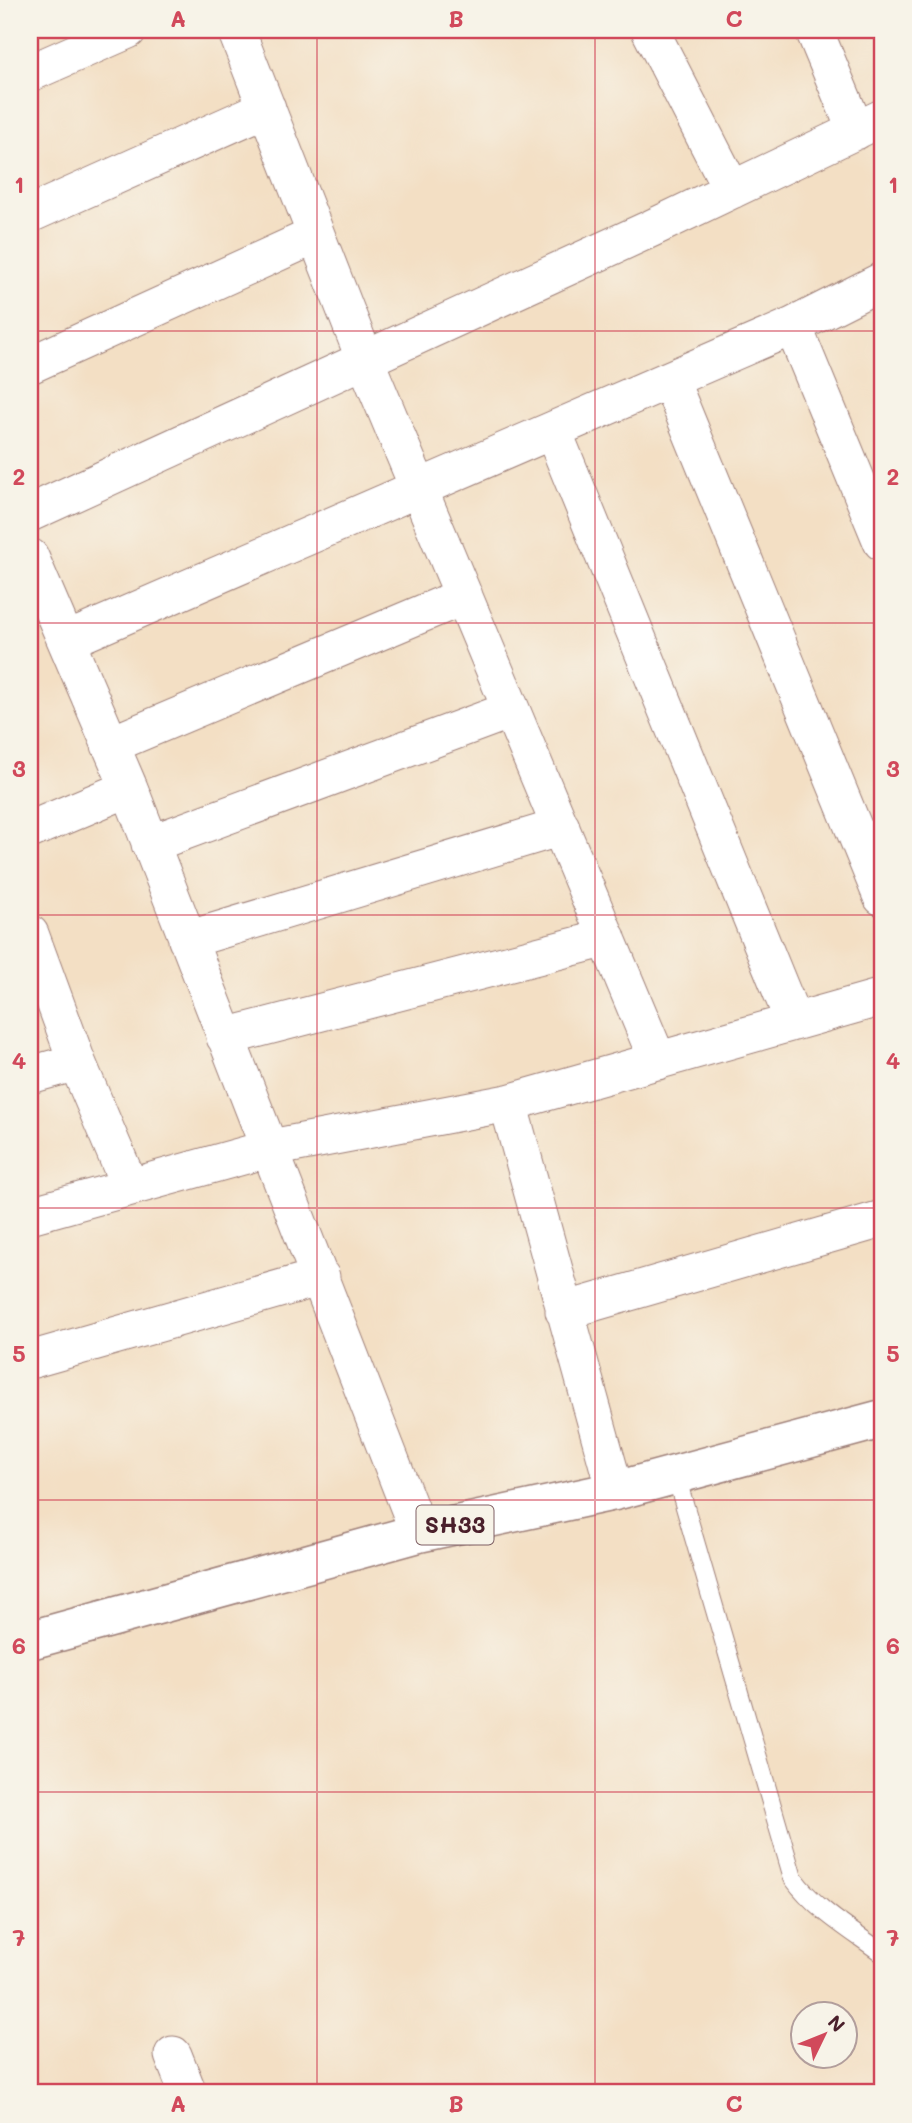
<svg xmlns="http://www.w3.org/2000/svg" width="912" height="2123" viewBox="0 0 912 2123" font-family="Mali,sans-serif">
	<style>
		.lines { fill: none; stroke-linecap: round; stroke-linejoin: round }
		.service-casing { stroke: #9e7f78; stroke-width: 20 }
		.minor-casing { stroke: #9e7f78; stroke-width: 39 }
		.primary-casing { stroke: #9e7f78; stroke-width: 41 }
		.service { stroke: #fff; stroke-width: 18 }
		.minor { stroke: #fff; stroke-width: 37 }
		.primary { stroke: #fff; stroke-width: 38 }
		.grid { fill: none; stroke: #d1495b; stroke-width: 2; stroke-opacity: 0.55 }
		.labels { text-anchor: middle; stroke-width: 5; stroke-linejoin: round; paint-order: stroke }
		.shield { fill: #f7f3e8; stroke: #7e5f64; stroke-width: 2 }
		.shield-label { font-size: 23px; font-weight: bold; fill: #4a1f2b }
		.neatline { fill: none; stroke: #d1495b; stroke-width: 2.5 }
		.grid-label { font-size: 23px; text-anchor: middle; font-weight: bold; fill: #d1495b }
	</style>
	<rect width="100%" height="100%" fill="#f7f3e8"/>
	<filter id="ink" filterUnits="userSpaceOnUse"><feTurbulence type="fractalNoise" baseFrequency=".0143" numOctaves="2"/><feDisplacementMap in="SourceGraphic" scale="14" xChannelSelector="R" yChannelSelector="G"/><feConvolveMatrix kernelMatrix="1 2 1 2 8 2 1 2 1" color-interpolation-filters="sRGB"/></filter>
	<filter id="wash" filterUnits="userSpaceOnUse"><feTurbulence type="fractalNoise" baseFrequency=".00686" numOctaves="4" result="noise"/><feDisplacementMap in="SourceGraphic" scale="28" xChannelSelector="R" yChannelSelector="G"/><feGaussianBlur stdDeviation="1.57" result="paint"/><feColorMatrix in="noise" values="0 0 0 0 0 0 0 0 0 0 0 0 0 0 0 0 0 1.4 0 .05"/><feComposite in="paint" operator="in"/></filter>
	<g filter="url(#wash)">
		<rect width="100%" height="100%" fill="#f3dfc4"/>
	</g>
	<g filter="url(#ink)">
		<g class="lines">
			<defs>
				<path id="service" d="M 676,1476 L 793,1878 C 816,1910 851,1930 882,1953"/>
				<path id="minor" d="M 236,30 L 365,360 L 658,1061
					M 650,30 L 732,190
					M 814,30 L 856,131
					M 30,73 L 128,30
					M 30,214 L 267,108
					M 793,326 L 882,542
					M 30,365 L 316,235
					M 670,380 L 882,897
					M 553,431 L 794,1022
					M 30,513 L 650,229 L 882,118
					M 30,557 L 129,788 L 419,1533
					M 66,641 L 793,326 L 882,281
					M 110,745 L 464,596
					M 30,830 L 129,788
					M 150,844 L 511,710
					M 30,934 L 77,1062 L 130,1187
					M 187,940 L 561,827
					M 225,1037 L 607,938
					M 30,1075 L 77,1062
					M 508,1103 L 615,1491
					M 30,1215 L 271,1148 L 508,1103 L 882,997
					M 564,1311 L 882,1219
					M 30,1360 L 321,1277
					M 173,2055 L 188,2093"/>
				<path id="primary" d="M 30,1640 L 419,1533 L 615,1491 L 882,1419"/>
			</defs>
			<use href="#service" class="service-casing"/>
			<use href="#minor" class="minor-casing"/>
			<use href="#primary" class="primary-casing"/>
			<use href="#service" class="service"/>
			<use href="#minor" class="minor"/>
			<use href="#primary" class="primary"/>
		</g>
	</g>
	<path class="grid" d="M 317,30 L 317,2093M 595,30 L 595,2093M 30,331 L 882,331M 30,623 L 882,623M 30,915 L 882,915M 30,1208 L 882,1208M 30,1500 L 882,1500M 30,1792 L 882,1792"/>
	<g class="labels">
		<rect class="shield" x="416.5" y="1505.5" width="77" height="39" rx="5"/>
		<g class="shield-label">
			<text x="455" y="1533">SH33</text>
		</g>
	</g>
	<rect width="912" height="2123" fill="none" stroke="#f7f3e8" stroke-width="77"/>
	<g transform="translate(824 2035) rotate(47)"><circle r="33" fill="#f7f3e8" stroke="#b29e9c" stroke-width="2"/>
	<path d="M0-5L12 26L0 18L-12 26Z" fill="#d1495b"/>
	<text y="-10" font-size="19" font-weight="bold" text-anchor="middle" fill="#4a1f2b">N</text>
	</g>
	<rect x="38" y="38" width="836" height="2046" class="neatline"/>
	<g class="grid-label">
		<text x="178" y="27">A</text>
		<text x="456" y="27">B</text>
		<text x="734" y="27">C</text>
		<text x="19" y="193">1</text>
		<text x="893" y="193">1</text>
		<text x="19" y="485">2</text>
		<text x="893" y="485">2</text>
		<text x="19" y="777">3</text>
		<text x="893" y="777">3</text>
		<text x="19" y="1069">4</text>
		<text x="893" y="1069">4</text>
		<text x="19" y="1362">5</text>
		<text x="893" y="1362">5</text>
		<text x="19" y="1654">6</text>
		<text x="893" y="1654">6</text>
		<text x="19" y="1946">7</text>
		<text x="893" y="1946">7</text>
		<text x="178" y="2112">A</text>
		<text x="456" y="2112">B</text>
		<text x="734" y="2112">C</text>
	</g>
</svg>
